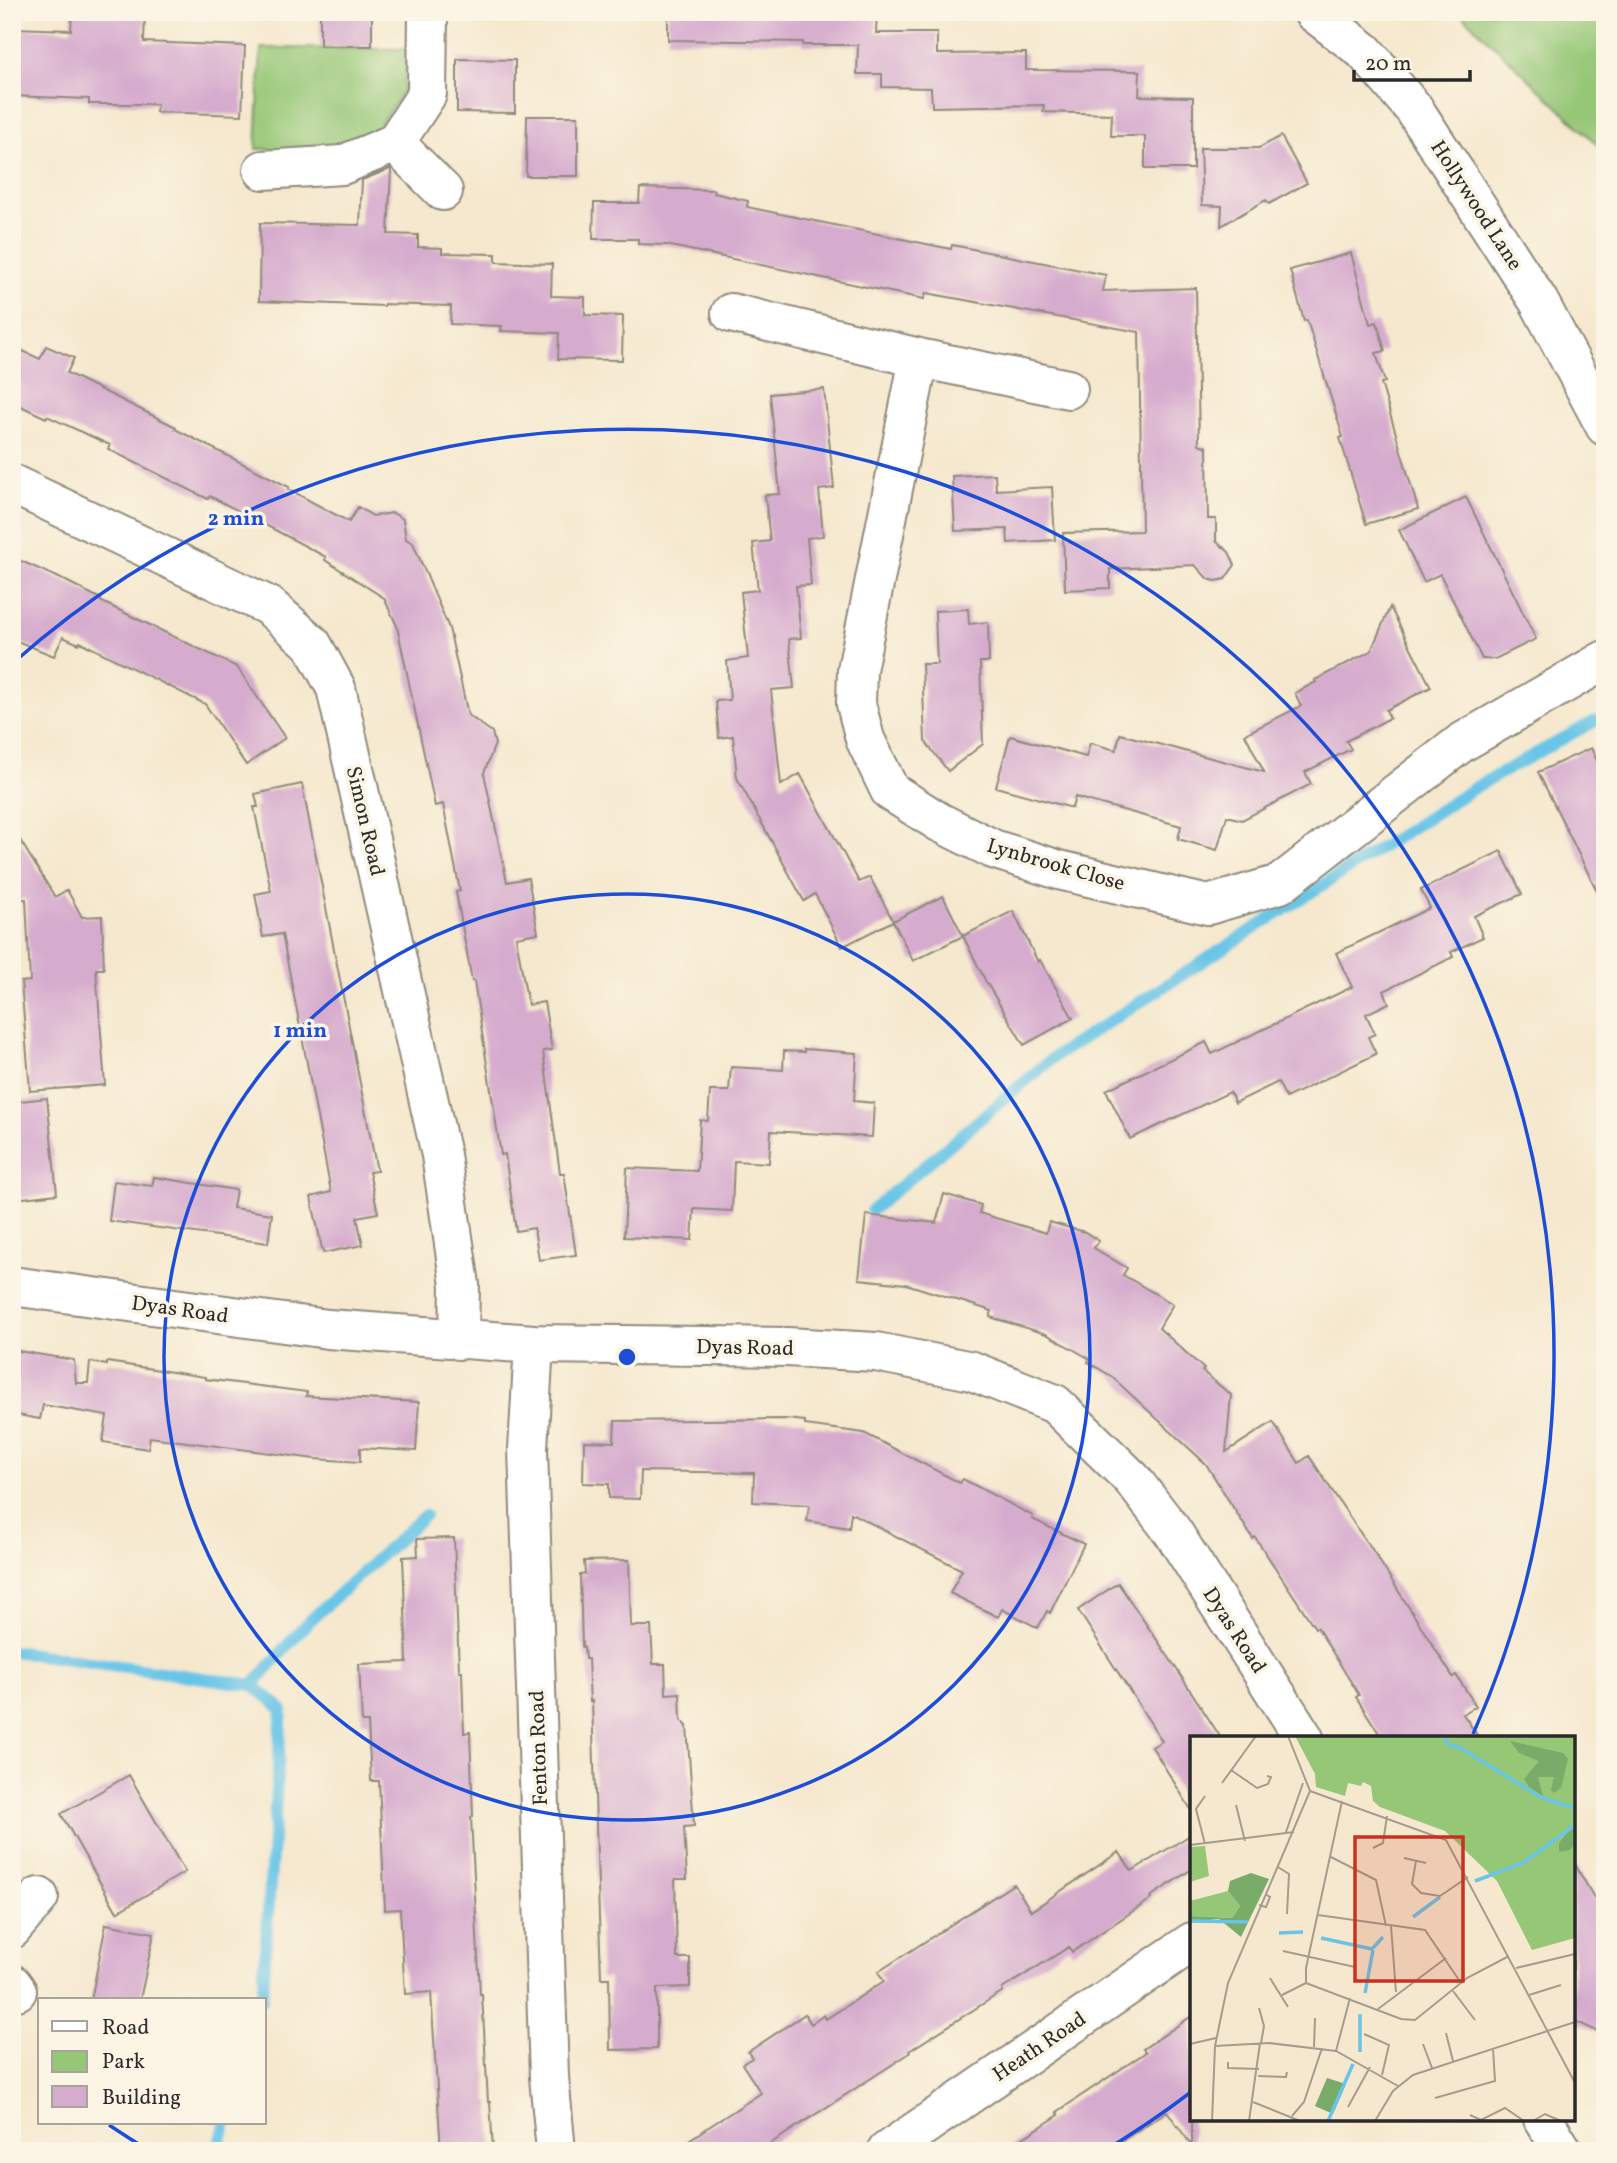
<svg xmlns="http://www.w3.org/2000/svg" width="1617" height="2163" viewBox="0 0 1617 2163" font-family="Vollkorn,serif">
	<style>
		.green { fill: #96c777; stroke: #607951; stroke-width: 2 }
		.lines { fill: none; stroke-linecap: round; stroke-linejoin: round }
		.stream { stroke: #69c5e7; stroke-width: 12 }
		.building { fill: #d6acce }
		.minor-casing { stroke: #908a7c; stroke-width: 42 }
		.tertiary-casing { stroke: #908a7c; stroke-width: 42 }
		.minor { stroke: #fff; stroke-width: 38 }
		.tertiary { stroke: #fff; stroke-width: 38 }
		.ring { fill: none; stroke: #1d4ed8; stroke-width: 3.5 }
		.labels { text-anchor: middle; stroke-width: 7; stroke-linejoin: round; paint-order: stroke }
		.street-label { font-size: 21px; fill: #2b2b2b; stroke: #fcf5e5 }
		.inset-river { fill: none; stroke: #69c5e7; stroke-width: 3.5 }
		.inset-road { fill: none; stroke: #a49c8d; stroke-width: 2 }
		.view { fill: #c8321e; fill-opacity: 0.15; stroke: #c8321e; stroke-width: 3.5 }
		.inset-edge { fill: none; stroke: #2b2b2b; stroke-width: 3.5 }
		.centre { fill: #1d4ed8; stroke: #fcf5e5; stroke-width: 3.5 }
		.ring-label { font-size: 21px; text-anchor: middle; font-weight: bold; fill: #1d4ed8; stroke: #fcf5e5; stroke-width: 7; stroke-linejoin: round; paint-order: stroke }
	</style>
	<rect width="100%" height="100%" fill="#fcf5e5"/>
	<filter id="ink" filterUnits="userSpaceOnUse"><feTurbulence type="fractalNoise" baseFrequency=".0143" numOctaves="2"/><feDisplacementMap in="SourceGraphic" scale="14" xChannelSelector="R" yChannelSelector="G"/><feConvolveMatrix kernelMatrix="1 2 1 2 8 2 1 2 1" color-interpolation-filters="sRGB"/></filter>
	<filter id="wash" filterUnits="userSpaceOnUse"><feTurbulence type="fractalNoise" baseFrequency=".00686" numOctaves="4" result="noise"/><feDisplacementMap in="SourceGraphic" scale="28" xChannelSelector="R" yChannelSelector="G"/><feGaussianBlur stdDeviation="1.57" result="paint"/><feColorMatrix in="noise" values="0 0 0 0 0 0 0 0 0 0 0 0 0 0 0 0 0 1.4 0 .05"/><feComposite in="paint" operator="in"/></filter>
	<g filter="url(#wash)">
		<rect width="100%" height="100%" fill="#f5e8ce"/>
		<path class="green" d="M 1459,12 L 1605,12 L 1605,152 Z
			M 261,48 L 408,49 L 403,92 L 373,134 L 336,150 L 256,149 Z"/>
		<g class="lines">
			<path class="stream" d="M 872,1210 L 1054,1057 L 1474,788 L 1593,722 L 1605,718
				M 12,1651 L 253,1685 L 305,1625 L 425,1515
				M 253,1685 L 282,1709 L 262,2000
				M 217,2151 L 226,2123"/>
		</g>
		<g id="blocks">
			<path class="building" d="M 72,12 L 145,12 L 144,42 L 245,46 L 242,115 L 156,112 L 157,104 L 89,104 L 89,99 L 12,96 L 14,28 L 71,30 Z
				M 320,12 L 372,12 L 372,46 L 320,46 Z
				M 668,12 L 877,12 L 876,33 L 937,33 L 937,54 L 1026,53 L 1026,70 L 1140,71 L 1139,96 L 1193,97 L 1193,169 L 1145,169 L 1145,136 L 1111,136 L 1112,114 L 1043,112 L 1044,105 L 932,107 L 931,88 L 882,87 L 882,74 L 857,74 L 858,45 L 803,45 L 803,42 L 668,40 Z
				M 457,59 L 515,60 L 515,113 L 457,112 Z
				M 527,116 L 578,116 L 578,176 L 526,176 Z
				M 1281,136 L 1307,183 L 1269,204 L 1266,200 L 1221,226 L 1222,206 L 1202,205 L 1200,148 L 1259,148 Z
				M 390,169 L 391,170 L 388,234 L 418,235 L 418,247 L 442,248 L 442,253 L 496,254 L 496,262 L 552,264 L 551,296 L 585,297 L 585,315 L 623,316 L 622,360 L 558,359 L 559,333 L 501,331 L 502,326 L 450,324 L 451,306 L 384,304 L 384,306 L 259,301 L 260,223 L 360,225 L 362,180 Z
				M 640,188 L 714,190 L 714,193 L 748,201 L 747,207 L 951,249 L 952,245 L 1106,275 L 1103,291 L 1196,288 L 1199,444 L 1207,447 L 1208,519 L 1216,519 L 1216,541 L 1229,552 L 1235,565 L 1225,579 L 1216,581 L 1208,579 L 1195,565 L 1110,569 L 1110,588 L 1065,590 L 1063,533 L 1142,531 L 1139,332 L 926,293 L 924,299 L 666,245 L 638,244 L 638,239 L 593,239 L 594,203 L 639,203 Z
				M 1351,253 L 1370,324 L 1377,322 L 1385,351 L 1376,353 L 1385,382 L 1381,383 L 1418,509 L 1366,524 L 1340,438 L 1343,437 L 1307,320 L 1304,321 L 1290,270 Z
				M 12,346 L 40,359 L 46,346 L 74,358 L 67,373 L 176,427 L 175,429 L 289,487 L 288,489 L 349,522 L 358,507 L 373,516 L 393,513 L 403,519 L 406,539 L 413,543 L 449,628 L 468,715 L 492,732 L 495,744 L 484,773 L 507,882 L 528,878 L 538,933 L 516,937 L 528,1005 L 544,1002 L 552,1050 L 543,1051 L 560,1173 L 564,1173 L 576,1255 L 539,1260 L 534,1228 L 516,1231 L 505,1154 L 501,1155 L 474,981 L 472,981 L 456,892 L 460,891 L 443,804 L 435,806 L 397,626 L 384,598 L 325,560 L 326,557 L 275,530 L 210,496 L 208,499 L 108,449 L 110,445 L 47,416 L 46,418 L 12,402 Z
				M 824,389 L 834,488 L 819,490 L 823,536 L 807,538 L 811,585 L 796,586 L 801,638 L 789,639 L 794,688 L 771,690 L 781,785 L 800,774 L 859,882 L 870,877 L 893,921 L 842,947 L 815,894 L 804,901 L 737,778 L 733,736 L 719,738 L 716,701 L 730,700 L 727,661 L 748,658 L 741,592 L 758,590 L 753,543 L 770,541 L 765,495 L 780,494 L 770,394 Z
				M 995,474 L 996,490 L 1052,487 L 1055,540 L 1008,543 L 1007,529 L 955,531 L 952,476 Z
				M 1466,497 L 1536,639 L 1495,659 L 1482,659 L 1440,574 L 1424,582 L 1399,530 Z
				M 12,557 L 66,581 L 101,599 L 100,601 L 237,667 L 285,738 L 246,765 L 205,704 L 80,642 L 79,644 L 63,637 L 54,656 L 12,639 Z
				M 1390,607 L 1431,687 L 1386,710 L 1390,718 L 1346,741 L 1351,749 L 1305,772 L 1311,784 L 1242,820 L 1227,816 L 1217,850 L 1178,839 L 1181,826 L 1075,797 L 1072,808 L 996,787 L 1010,736 L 1086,757 L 1090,743 L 1116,750 L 1120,734 L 1264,772 L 1245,734 L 1301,706 L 1295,693 L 1316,682 L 1315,680 L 1371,651 Z
				M 968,609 L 969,624 L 988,622 L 989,662 L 980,662 L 983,744 L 948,771 L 925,741 L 922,664 L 937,664 L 935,611 Z
				M 1591,748 L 1605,778 L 1605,907 L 1538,772 Z
				M 302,784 L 377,1171 L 369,1172 L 378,1213 L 357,1217 L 363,1245 L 323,1253 L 311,1197 L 331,1192 L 307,1063 L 282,934 L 263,937 L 255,894 L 271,891 L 254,807 L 258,807 L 255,794 Z
				M 12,827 L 55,897 L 67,890 L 82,917 L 102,916 L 104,969 L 96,969 L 105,1085 L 30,1091 L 21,982 L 30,981 L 26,899 L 12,900 Z
				M 1501,851 L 1522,894 L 1474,916 L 1483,937 L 1451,952 L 1453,957 L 1384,991 L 1389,1003 L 1366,1014 L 1375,1034 L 1368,1037 L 1376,1054 L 1286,1098 L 1278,1082 L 1235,1103 L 1230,1092 L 1130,1139 L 1106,1090 L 1206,1042 L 1212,1054 L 1352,987 L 1336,953 L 1430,908 L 1421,890 Z
				M 943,896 L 963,936 L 913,961 L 893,921 Z
				M 1013,911 L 1038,962 L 1040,960 L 1073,1018 L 1024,1045 L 985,980 L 963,936 Z
				M 804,1049 L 857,1053 L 854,1101 L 874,1103 L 872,1137 L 771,1131 L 769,1163 L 734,1161 L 732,1211 L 694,1209 L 692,1240 L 624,1237 L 627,1168 L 697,1171 L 700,1120 L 708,1121 L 710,1091 L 729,1091 L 731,1067 L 783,1070 L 784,1051 L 804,1052 Z
				M 47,1098 L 57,1194 L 15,1199 L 12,1176 L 12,1102 Z
				M 154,1177 L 236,1190 L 233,1208 L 272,1214 L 268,1243 L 109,1221 L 114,1181 L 152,1186 Z
				M 944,1194 L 981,1205 L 979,1213 L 1046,1233 L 1049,1222 L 1085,1232 L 1099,1241 L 1094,1248 L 1127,1268 L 1123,1275 L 1173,1304 L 1159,1328 L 1204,1369 L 1202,1371 L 1231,1395 L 1226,1452 L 1273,1422 L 1299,1463 L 1309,1456 L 1367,1543 L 1368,1543 L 1453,1677 L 1456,1675 L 1476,1706 L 1463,1714 L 1479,1738 L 1382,1738 L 1356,1697 L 1359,1695 L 1317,1627 L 1315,1628 L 1255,1537 L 1253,1539 L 1206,1464 L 1111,1376 L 1088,1362 L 1090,1359 L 1046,1334 L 990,1317 L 992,1311 L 906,1284 L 859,1279 L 866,1215 L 936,1223 Z
				M 12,1350 L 74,1360 L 76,1383 L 88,1383 L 90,1362 L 107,1365 L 107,1362 L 205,1377 L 205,1379 L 307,1392 L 306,1396 L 419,1402 L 416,1451 L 360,1448 L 360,1462 L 315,1459 L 150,1437 L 148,1449 L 103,1442 L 107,1416 L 43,1405 L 40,1419 L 12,1414 Z
				M 786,1419 L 805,1421 L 805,1425 L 864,1433 L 960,1483 L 963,1479 L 1033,1516 L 1032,1519 L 1084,1544 L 1050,1613 L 1047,1611 L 1038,1628 L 1002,1609 L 998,1617 L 950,1593 L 962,1570 L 851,1513 L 849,1528 L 807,1521 L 809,1505 L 753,1502 L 754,1473 L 641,1471 L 640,1499 L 609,1498 L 609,1484 L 583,1483 L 584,1441 L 614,1442 L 615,1421 Z
				M 454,1538 L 459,1671 L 462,1671 L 464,1733 L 470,1732 L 473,1817 L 471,1817 L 480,1994 L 482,1994 L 488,2102 L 490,2102 L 493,2151 L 441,2151 L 431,1992 L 405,1994 L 400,1909 L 385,1910 L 379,1781 L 371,1781 L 368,1722 L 362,1722 L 359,1664 L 407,1662 L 403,1557 L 418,1556 L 417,1539 Z
				M 629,1560 L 631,1626 L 651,1626 L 653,1664 L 665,1664 L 666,1694 L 680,1693 L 681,1720 L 687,1726 L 694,1826 L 684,1827 L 687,1879 L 675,1879 L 677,1958 L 690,1958 L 690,1987 L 657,1988 L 657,2049 L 610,2050 L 609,1978 L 601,1978 L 592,1701 L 590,1702 L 588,1659 L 585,1659 L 584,1647 L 582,1647 L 580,1575 L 585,1574 L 584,1561 Z
				M 1118,1583 L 1172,1662 L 1221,1738 L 1192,1738 L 1192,1811 L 1152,1747 L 1162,1741 L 1078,1610 Z
				M 129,1775 L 185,1872 L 117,1912 L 61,1814 Z
				M 1192,1834 L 1192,1869 L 1150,1897 L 1151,1899 L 1072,1952 L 1069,1947 L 1002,1989 L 1003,1991 L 909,2051 L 910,2053 L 759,2151 L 672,2151 L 761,2093 L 742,2064 L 752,2058 L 748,2052 L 805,2014 L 811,2024 L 824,2015 L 826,2019 L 884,1981 L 878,1972 L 1014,1884 L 1031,1911 L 1119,1852 L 1132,1871 Z
				M 1573,1861 L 1605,1917 L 1605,2035 L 1573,2020 Z
				M 106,1924 L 154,1933 L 140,2000 L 91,2000 Z
				M 1192,2016 L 1192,2146 L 1167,2111 L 1107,2151 L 1003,2151 L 1059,2115 L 1057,2112 L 1146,2052 L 1143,2049 Z"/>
		</g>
	</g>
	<g filter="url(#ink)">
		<use href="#blocks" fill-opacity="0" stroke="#908a7c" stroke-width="2"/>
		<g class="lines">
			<defs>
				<path id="minor" d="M 395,143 L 443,191
					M 263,170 L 342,165 L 395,143 L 427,94 L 428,12
					M 731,313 L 919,358 L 1068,389
					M 919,358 L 857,670 L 856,704 L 865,739 L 890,791 L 939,822 L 993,849 L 1059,870 L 1208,905 L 1280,884 L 1461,743 L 1605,660
					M 12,484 L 269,606 L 312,644 L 336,688 L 441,1155 L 460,1285 L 459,1340
					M 12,1286 L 328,1329 L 534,1344 L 787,1347 L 876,1352 L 972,1371 L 1055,1404 L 1132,1479 L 1173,1532 L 1304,1738
					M 534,1344 L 528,1449 L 549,2077 L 556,2151
					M 12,1929 L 39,1897
					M 12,1984 L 17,1991
					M 1543,2119 L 1563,2151
					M 887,2151 L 1192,1942"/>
				<path id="tertiary" d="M 1313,12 L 1364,51 L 1414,109 L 1539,302 L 1605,426"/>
			</defs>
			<use href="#minor" class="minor-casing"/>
			<use href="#tertiary" class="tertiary-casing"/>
			<use href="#minor" class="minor"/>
			<use href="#tertiary" class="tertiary"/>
		</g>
	</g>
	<g class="ring">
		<circle cx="627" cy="1357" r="463"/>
		<path d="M1191 2092A926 926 0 0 1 1104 2151M150 2151A926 926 0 0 1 109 2125M13 663A926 926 0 0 1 1473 1734"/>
	</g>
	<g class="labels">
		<g class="street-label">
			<text transform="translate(1477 205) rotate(57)" y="7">Hollywood Lane</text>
			<text transform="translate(366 821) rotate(77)" y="7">Simon Road</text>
			<text transform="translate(1056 864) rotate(16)" y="7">Lynbrook Close</text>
			<text transform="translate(180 1309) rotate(8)" y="7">Dyas Road</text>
			<text transform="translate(745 1347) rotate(1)" y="7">Dyas Road</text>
			<text transform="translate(1235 1630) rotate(57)" y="7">Dyas Road</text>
			<text transform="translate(538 1748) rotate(-92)" y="7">Fenton Road</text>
			<text transform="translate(1039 2046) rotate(-34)" y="7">Heath Road</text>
		</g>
	</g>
	<g transform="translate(1190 1736)">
		<rect width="385" height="385" fill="#f5e8ce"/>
		<path d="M 105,0 L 385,0 L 385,202 L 342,214 L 307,145 L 255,95 L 190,71 L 183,65 L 181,50 L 173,46 L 171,50 L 158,47 L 155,60 L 126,51 L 125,38 ZM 15,110 L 19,140 L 0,146 L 0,111 ZM 38,155 L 50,170 L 42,182 L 0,180 L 0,165 Z" fill="#96c777"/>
		<path d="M 320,5 L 373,17 L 378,23 L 371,52 L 364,57 L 361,54 L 364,41 L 348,41 L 353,60 L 339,51 L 334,43 L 349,25 L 329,17 ZM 385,87 L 385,107 L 380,114 L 369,116 L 369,107 ZM 61,137 L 79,143 L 51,201 L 29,183 L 0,186 L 0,180 L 42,182 L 50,170 L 38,155 L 40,145 ZM 137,342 L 156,348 L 143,378 L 125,370 Z" fill="#78ac68"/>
		<path class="inset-river" d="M 253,0 L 260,10 L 269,11 L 352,62 L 385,72M 285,145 L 333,127 L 385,89M 223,181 L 250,161M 0,185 L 58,186M 89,197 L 113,196M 131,202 L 182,213 L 193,201M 175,257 L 183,214M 170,278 L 170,316M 138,385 L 163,328"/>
		<path class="inset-road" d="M 41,34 L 67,52 L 78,48 L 81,41 L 77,40M 32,47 L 66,0M 120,55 L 256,104 L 385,347M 46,69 L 55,105M 96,96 L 113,47M 15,108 L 6,73 L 15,60M 0,109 L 104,96M 183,112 L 193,107 L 197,80M 141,121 L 186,144 L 196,190M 214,122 L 236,127M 226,125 L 222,148 L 231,157 L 250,160 L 278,141M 88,131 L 99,138 L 97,178M 69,169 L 76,171 L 80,161 L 75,158M 128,179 L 235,194 L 271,247M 201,190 L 206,256M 93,215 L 165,231M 326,232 L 385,218M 80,242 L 98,271M 116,247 L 211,283 L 225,284 L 277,242 L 319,220M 116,247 L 116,232 L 152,65M 263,255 L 285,284M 92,259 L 116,247M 339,259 L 371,249M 69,272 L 74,290 L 71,307M 188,273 L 256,222M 256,297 L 263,325M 174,298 L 199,309 L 192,339M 0,308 L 26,302M 233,308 L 242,332M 25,310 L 79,307 L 146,315 L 208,350M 124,311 L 125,282M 146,315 L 160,262M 38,326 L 38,332 L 69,333M 68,340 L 96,341 L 97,336M 245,362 L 305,345 L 303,312M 63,366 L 110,385M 158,371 L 180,331M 280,379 L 291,384 L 315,372 L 334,385M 102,380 L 114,366 L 132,312M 22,385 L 25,310 L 38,247 L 120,55 L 98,0M 59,385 L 70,307M 185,385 L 203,355 L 223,339 L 385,286M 343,385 L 355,378 L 371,385"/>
		<path class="view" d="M 165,101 L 273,101 L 273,245 L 165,245 Z"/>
		<rect width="385" height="385" class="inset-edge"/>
	</g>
	<circle cx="627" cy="1357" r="10" class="centre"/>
	<g class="ring-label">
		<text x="236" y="525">2 min</text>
		<text x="300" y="1037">1 min</text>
	</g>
	<rect width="1617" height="2163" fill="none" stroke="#fcf5e5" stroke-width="42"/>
	<rect x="38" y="1998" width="228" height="126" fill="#fcf5e5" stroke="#a8a49b" stroke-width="2"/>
	<rect x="52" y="2021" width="35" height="10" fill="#ffffff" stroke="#a8a49b" stroke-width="2"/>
	<text x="102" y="2034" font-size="21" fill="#2b2b2b">Road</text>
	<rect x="52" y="2051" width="35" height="21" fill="#96c777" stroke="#a8a49b" stroke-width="2"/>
	<text x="102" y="2068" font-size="21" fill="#2b2b2b">Park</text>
	<rect x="52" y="2086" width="35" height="21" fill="#d6acce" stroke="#a8a49b" stroke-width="2"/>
	<text x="102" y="2104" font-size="21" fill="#2b2b2b">Building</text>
	<path d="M1354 70v10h116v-10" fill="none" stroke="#2b2b2b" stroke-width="3.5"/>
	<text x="1365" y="70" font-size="21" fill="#2b2b2b" stroke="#fcf5e5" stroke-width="5" paint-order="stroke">20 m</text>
</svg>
